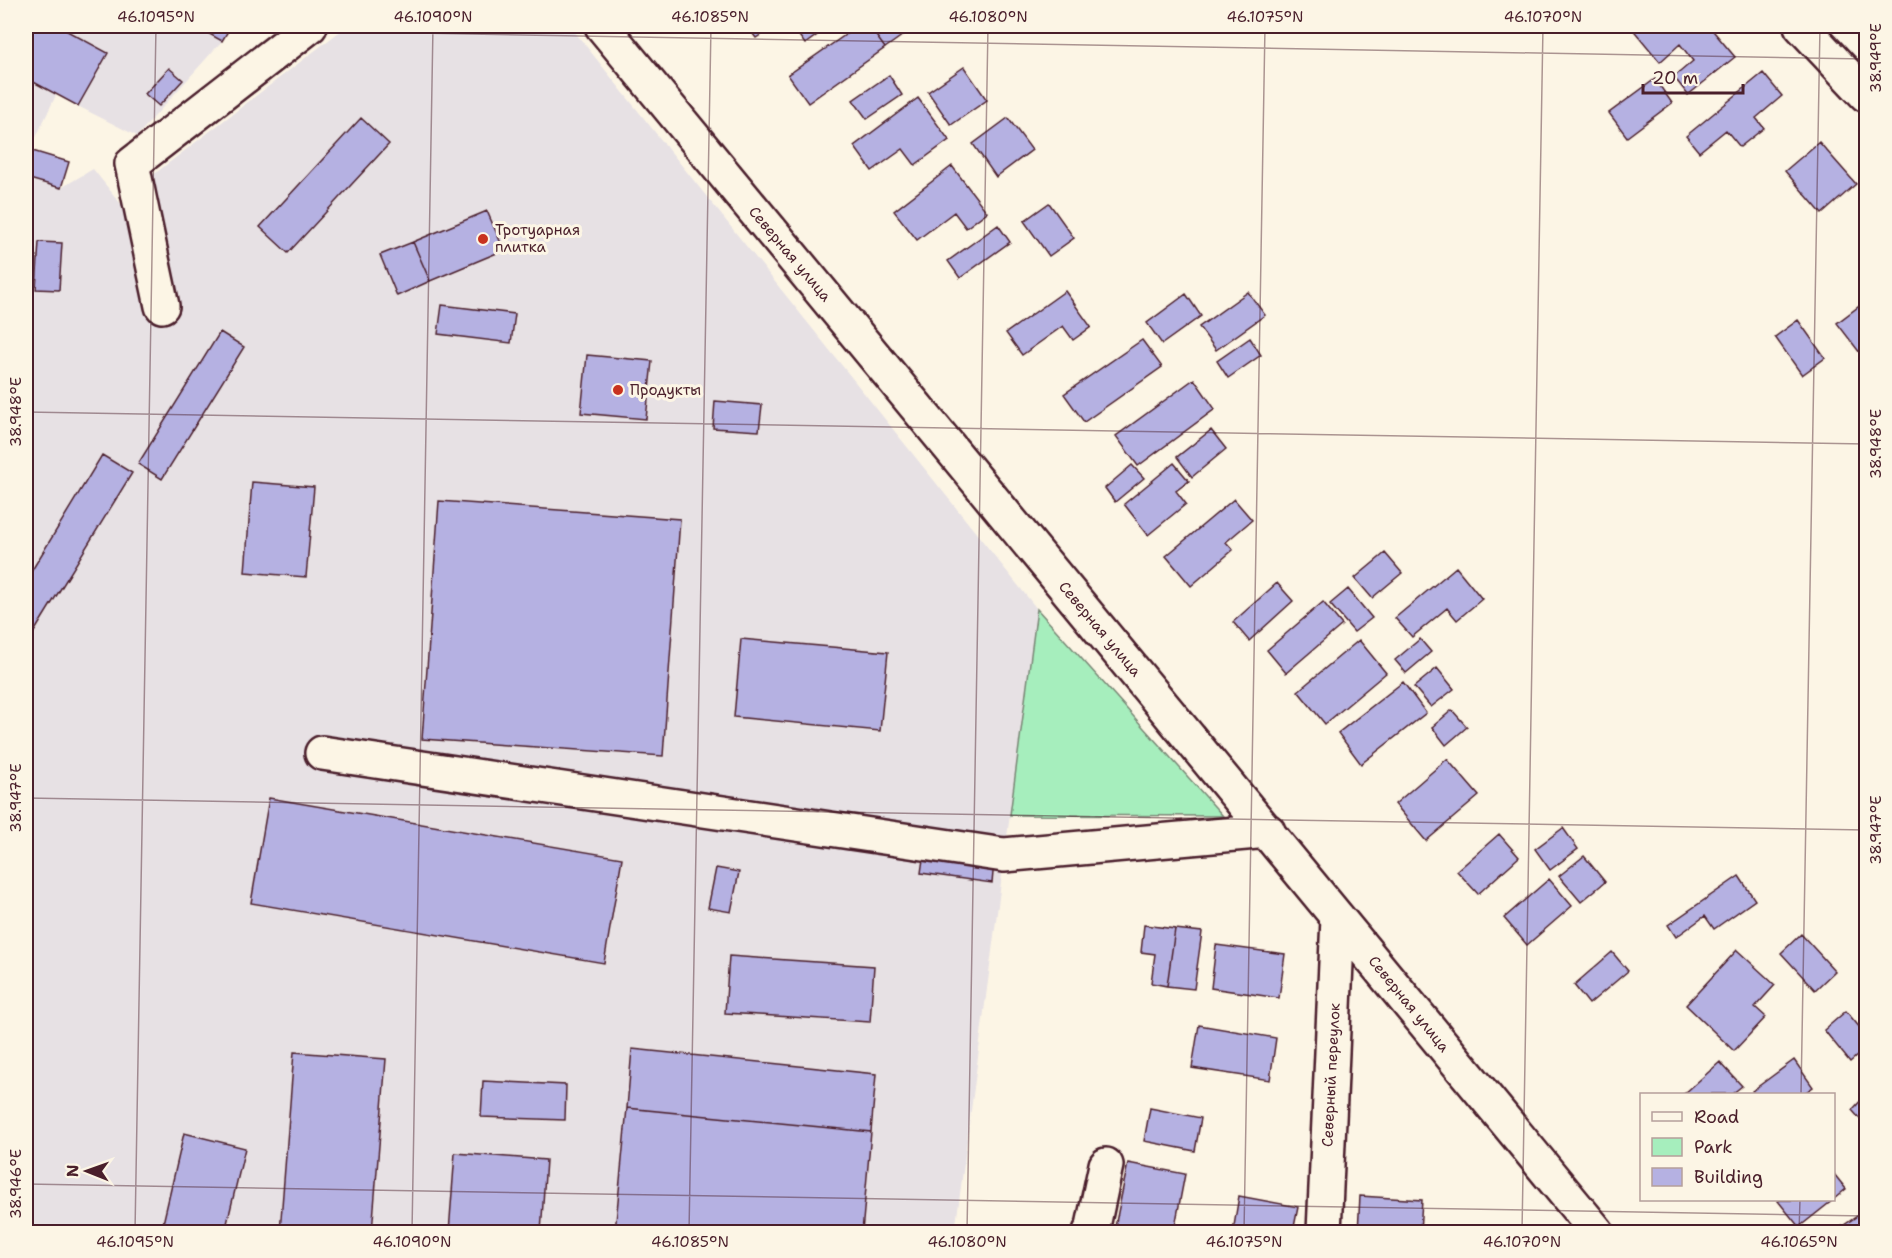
<svg xmlns="http://www.w3.org/2000/svg" width="1892" height="1258" viewBox="0 0 1892 1258" font-family="'Shantell Sans',sans-serif">
	<style>
		.built { fill: #e7e1e4 }
		.green { fill: #a6eebd; stroke: #788674; stroke-width: 1.5 }
		.building { fill: #b5b1e2; stroke: #4a1f2b; stroke-width: 1.5 }
		.lines { fill: none; stroke-linecap: round; stroke-linejoin: round }
		.minor-casing { stroke: #4a1f2b; stroke-width: 38 }
		.minor { stroke: #fcf5e5; stroke-width: 33 }
		.ticks { fill: none; stroke: #4a1f2b; stroke-width: 1.5; stroke-opacity: 0.45 }
		.poi-dot { fill: #c8321e; stroke: #fcf5e5; stroke-width: 2 }
		.labels { text-anchor: middle; stroke-width: 6; stroke-linejoin: round; paint-order: stroke }
		.poi-label { font-size: 15px; fill: #4a1f2b; stroke: #fcf5e5; text-anchor: start }
		.street-label { font-size: 15px; fill: #4a1f2b; stroke: #fcf5e5 }
		.neatline { fill: none; stroke: #4a1f2b; stroke-width: 2 }
		.ticks-label { font-size: 15px; text-anchor: middle; fill: #4a1f2b }
	</style>
	<rect width="100%" height="100%" fill="#fcf5e5"/>
	<filter id="ink" filterUnits="userSpaceOnUse"><feTurbulence type="fractalNoise" baseFrequency=".0167" numOctaves="2"/><feDisplacementMap in="SourceGraphic" scale="12" xChannelSelector="R" yChannelSelector="G"/><feConvolveMatrix kernelMatrix="1 2 1 2 8 2 1 2 1" color-interpolation-filters="sRGB"/></filter>
	<g filter="url(#ink)">
		<path class="built" d="M 26,26 L 231,26 L 222,41 L 137,136 L 56,95 L 30,150 L 26,149 Z
			M 347,26 L 570,26 L 1037,609 L 955,1232 L 26,1232 L 26,178 L 61,188 L 93,169 L 132,218 L 149,204 L 153,175 Z"/>
		<path class="green" d="M 1037,609 L 1223,816 L 1010,815 Z"/>
		<path class="building" d="M 26,26 L 58,26 L 108,53 L 78,106 L 26,78 Z
			M 195,26 L 231,26 L 222,41 Z
			M 747,26 L 774,26 L 756,38 Z
			M 792,26 L 821,26 L 824,30 L 805,44 Z
			M 858,26 L 869,26 L 885,48 L 808,103 L 788,75 Z
			M 869,26 L 911,26 L 913,28 L 885,48 Z
			M 1633,26 L 1709,26 L 1735,57 L 1688,95 L 1674,77 L 1693,61 L 1680,44 L 1660,62 L 1631,27 Z
			M 964,67 L 987,100 L 951,125 L 928,92 Z
			M 169,68 L 183,80 L 159,106 L 145,94 Z
			M 1763,73 L 1782,96 L 1756,118 L 1764,128 L 1740,147 L 1726,130 L 1699,152 L 1686,136 Z
			M 889,75 L 902,95 L 867,119 L 853,100 Z
			M 1655,79 L 1672,103 L 1627,137 L 1609,113 Z
			M 918,98 L 949,140 L 915,165 L 903,149 L 872,171 L 854,146 Z
			M 361,118 L 389,144 L 288,253 L 260,227 Z
			M 1008,118 L 1032,150 L 996,177 L 973,144 Z
			M 1819,142 L 1856,184 L 1822,214 L 1785,171 Z
			M 26,149 L 69,162 L 61,188 L 26,178 Z
			M 952,166 L 987,212 L 966,228 L 954,212 L 917,240 L 894,211 Z
			M 1049,203 L 1074,238 L 1049,256 L 1024,221 Z
			M 26,211 L 30,212 L 27,244 L 26,244 Z
			M 487,211 L 504,250 L 430,281 L 413,242 Z
			M 998,225 L 1010,242 L 960,278 L 948,261 Z
			M 39,242 L 62,243 L 59,290 L 36,289 Z
			M 413,242 L 430,281 L 397,296 L 380,255 Z
			M 1065,291 L 1091,327 L 1073,340 L 1063,326 L 1022,355 L 1006,333 Z
			M 1248,292 L 1265,315 L 1216,350 L 1199,327 Z
			M 1186,294 L 1201,316 L 1162,344 L 1147,323 Z
			M 1866,301 L 1866,348 L 1860,353 L 1837,323 Z
			M 442,305 L 515,314 L 511,343 L 438,334 Z
			M 1798,320 L 1825,358 L 1802,375 L 1775,337 Z
			M 220,332 L 244,347 L 162,479 L 138,464 Z
			M 1250,338 L 1261,355 L 1228,378 L 1217,361 Z
			M 1142,340 L 1162,367 L 1084,422 L 1064,394 Z
			M 587,355 L 652,361 L 646,419 L 581,413 Z
			M 1194,379 L 1215,409 L 1138,466 L 1116,436 Z
			M 715,401 L 762,405 L 759,431 L 713,428 Z
			M 1211,430 L 1226,449 L 1192,477 L 1177,457 Z
			M 102,455 L 132,473 L 26,645 L 26,580 Z
			M 1174,463 L 1189,481 L 1176,491 L 1186,504 L 1148,535 L 1124,504 Z
			M 1132,465 L 1144,478 L 1115,502 L 1105,488 Z
			M 252,482 L 314,487 L 306,577 L 245,572 Z
			M 1234,499 L 1252,520 L 1226,542 L 1233,550 L 1191,586 L 1166,556 Z
			M 439,501 L 680,519 L 663,756 L 422,739 Z
			M 1385,553 L 1402,573 L 1372,598 L 1355,578 Z
			M 1456,567 L 1482,599 L 1457,620 L 1447,608 L 1412,637 L 1395,618 Z
			M 1277,583 L 1293,601 L 1249,641 L 1233,622 Z
			M 1348,589 L 1372,618 L 1354,632 L 1330,604 Z
			M 1323,602 L 1342,625 L 1286,673 L 1267,650 Z
			M 741,639 L 888,652 L 880,731 L 734,717 Z
			M 1420,639 L 1431,652 L 1406,673 L 1395,660 Z
			M 1359,640 L 1386,673 L 1325,724 L 1298,691 Z
			M 1437,668 L 1454,689 L 1431,707 L 1414,687 Z
			M 1403,682 L 1426,713 L 1361,764 L 1338,733 Z
			M 1452,710 L 1467,727 L 1446,745 L 1432,727 Z
			M 1447,759 L 1479,796 L 1426,841 L 1395,804 Z
			M 269,798 L 622,858 L 604,963 L 251,903 Z
			M 1563,828 L 1578,849 L 1550,870 L 1535,849 Z
			M 1499,834 L 1519,857 L 1478,894 L 1457,871 Z
			M 924,852 L 994,862 L 992,883 L 921,873 Z
			M 1584,856 L 1605,882 L 1581,902 L 1559,876 Z
			M 716,868 L 739,872 L 731,912 L 708,908 Z
			M 1739,876 L 1755,900 L 1714,929 L 1705,916 L 1676,937 L 1668,925 Z
			M 1549,879 L 1572,906 L 1527,945 L 1504,918 Z
			M 1144,925 L 1175,929 L 1167,986 L 1151,983 L 1155,954 L 1141,952 Z
			M 1175,929 L 1202,932 L 1194,989 L 1167,986 Z
			M 1801,934 L 1835,971 L 1815,990 L 1781,953 Z
			M 1216,945 L 1285,954 L 1279,998 L 1211,988 Z
			M 1737,950 L 1775,985 L 1755,1007 L 1766,1017 L 1734,1051 L 1686,1005 Z
			M 1612,952 L 1628,971 L 1589,1004 L 1574,985 Z
			M 729,956 L 874,966 L 870,1022 L 725,1013 Z
			M 1846,1011 L 1866,1035 L 1866,1048 L 1850,1062 L 1824,1030 Z
			M 1199,1025 L 1276,1038 L 1270,1080 L 1192,1068 Z
			M 632,1049 L 876,1074 L 871,1132 L 627,1108 Z
			M 294,1052 L 386,1059 L 372,1232 L 280,1232 Z
			M 1794,1060 L 1813,1087 L 1803,1094 L 1755,1094 L 1752,1091 Z
			M 1720,1062 L 1742,1086 L 1732,1094 L 1684,1094 Z
			M 483,1081 L 566,1085 L 565,1120 L 481,1117 Z
			M 1866,1095 L 1866,1126 L 1852,1110 Z
			M 627,1108 L 871,1132 L 862,1232 L 615,1232 Z
			M 1150,1108 L 1201,1118 L 1195,1151 L 1144,1141 Z
			M 184,1133 L 245,1148 L 225,1232 L 161,1232 Z
			M 455,1153 L 546,1160 L 541,1232 L 449,1232 Z
			M 1128,1163 L 1185,1174 L 1174,1232 L 1114,1232 Z
			M 1834,1174 L 1846,1189 L 1834,1199 Z
			M 1239,1196 L 1298,1207 L 1293,1232 L 1233,1232 Z
			M 1360,1196 L 1422,1200 L 1420,1232 L 1358,1232 Z
			M 1780,1200 L 1833,1200 L 1799,1227 L 1778,1201 Z
			M 1866,1210 L 1866,1232 L 1834,1232 Z"/>
		<g class="lines">
			<defs>
				<path id="minor" d="M 602,26 L 1597,1232
					M 1801,26 L 1866,95
					M 162,306 L 132,164 L 310,26
					M 322,753 L 1004,855 L 1268,831
					M 1090,1232 L 1092,1231 L 1106,1165
					M 1324,1232 L 1338,918"/>
			</defs>
			<use href="#minor" class="minor-casing"/>
			<use href="#minor" class="minor"/>
		</g>
	</g>
	<path class="ticks" d="M 26,26 L 1866,59M 26,412 L 1866,444M 26,798 L 1866,830M 1801,1094 L 1820,26M 26,1184 L 1866,1216M 135,1232 L 156,26M 412,1232 L 433,26M 689,1232 L 711,26M 967,1232 L 988,26M 1244,1232 L 1265,26M 1522,1232 L 1543,26M 1799,1232 L 1800,1200"/>
	<g class="poi-dot">
		<circle cx="483" cy="239" r="6"/>
		<circle cx="618" cy="390" r="6"/>
	</g>
	<g class="labels">
		<g class="poi-label">
			<text x="495" y="235">Тротуарная<tspan x="495" dy="17">плитка</tspan></text>
			<text x="630" y="395">Продукты</text>
		</g>
		<g class="street-label">
			<text transform="translate(790 254) rotate(50)" y="5">Северная улица</text>
			<text transform="translate(1100 629) rotate(50)" y="5">Северная улица</text>
			<text transform="translate(1409 1004) rotate(51)" y="5">Северная улица</text>
			<text transform="translate(1331 1075) rotate(-87)" y="5">Северный переулок</text>
		</g>
	</g>
	<rect width="1892" height="1258" fill="none" stroke="#fcf5e5" stroke-width="66"/>
	<rect x="1640" y="1093" width="195" height="108" fill="#fcf5e5" stroke="#b59f9b" stroke-width="1.5"/>
	<rect x="1652" y="1112" width="30" height="9" fill="#fcf5e5" stroke="#b59f9b" stroke-width="1.5"/>
	<text x="1694" y="1123" font-size="18" fill="#4a1f2b">Road</text>
	<rect x="1652" y="1138" width="30" height="18" fill="#a6eebd" stroke="#b59f9b" stroke-width="1.5"/>
	<text x="1694" y="1153" font-size="18" fill="#4a1f2b">Park</text>
	<rect x="1652" y="1168" width="30" height="18" fill="#b5b1e2" stroke="#b59f9b" stroke-width="1.5"/>
	<text x="1694" y="1183" font-size="18" fill="#4a1f2b">Building</text>
	<g transform="translate(87 1171) rotate(271)" stroke="#fcf5e5" stroke-width="4.5" paint-order="stroke">
	<path d="M0-4.5L10 22L0 15L-10 22Z" fill="#4a1f2b"/>
	<text y="-9" font-size="16" font-weight="bold" text-anchor="middle" fill="#4a1f2b">N</text>
	</g>
	<path d="M1643 84v9h100v-9" fill="none" stroke="#4a1f2b" stroke-width="3"/>
	<text x="1652" y="84" font-size="18" fill="#4a1f2b" stroke="#fcf5e5" stroke-width="4.5" paint-order="stroke">20 m</text>
	<rect x="33" y="33" width="1826" height="1192" class="neatline"/>
	<g class="ticks-label">
		<text x="156" y="22">46.1095°N</text>
		<text x="433" y="22">46.1090°N</text>
		<text x="710" y="22">46.1085°N</text>
		<text x="988" y="22">46.1080°N</text>
		<text x="1265" y="22">46.1075°N</text>
		<text x="1543" y="22">46.1070°N</text>
		<text transform="translate(1876 58) rotate(-90)" y="5">38.949°E</text>
		<text transform="translate(16 412) rotate(-90)" y="5">38.948°E</text>
		<text transform="translate(1876 444) rotate(-90)" y="5">38.948°E</text>
		<text transform="translate(16 798) rotate(-90)" y="5">38.947°E</text>
		<text transform="translate(1876 830) rotate(-90)" y="5">38.947°E</text>
		<text transform="translate(16 1184) rotate(-90)" y="5">38.946°E</text>
		<text x="135" y="1247">46.1095°N</text>
		<text x="412" y="1247">46.1090°N</text>
		<text x="690" y="1247">46.1085°N</text>
		<text x="967" y="1247">46.1080°N</text>
		<text x="1244" y="1247">46.1075°N</text>
		<text x="1522" y="1247">46.1070°N</text>
		<text x="1799" y="1247">46.1065°N</text>
	</g>
</svg>
